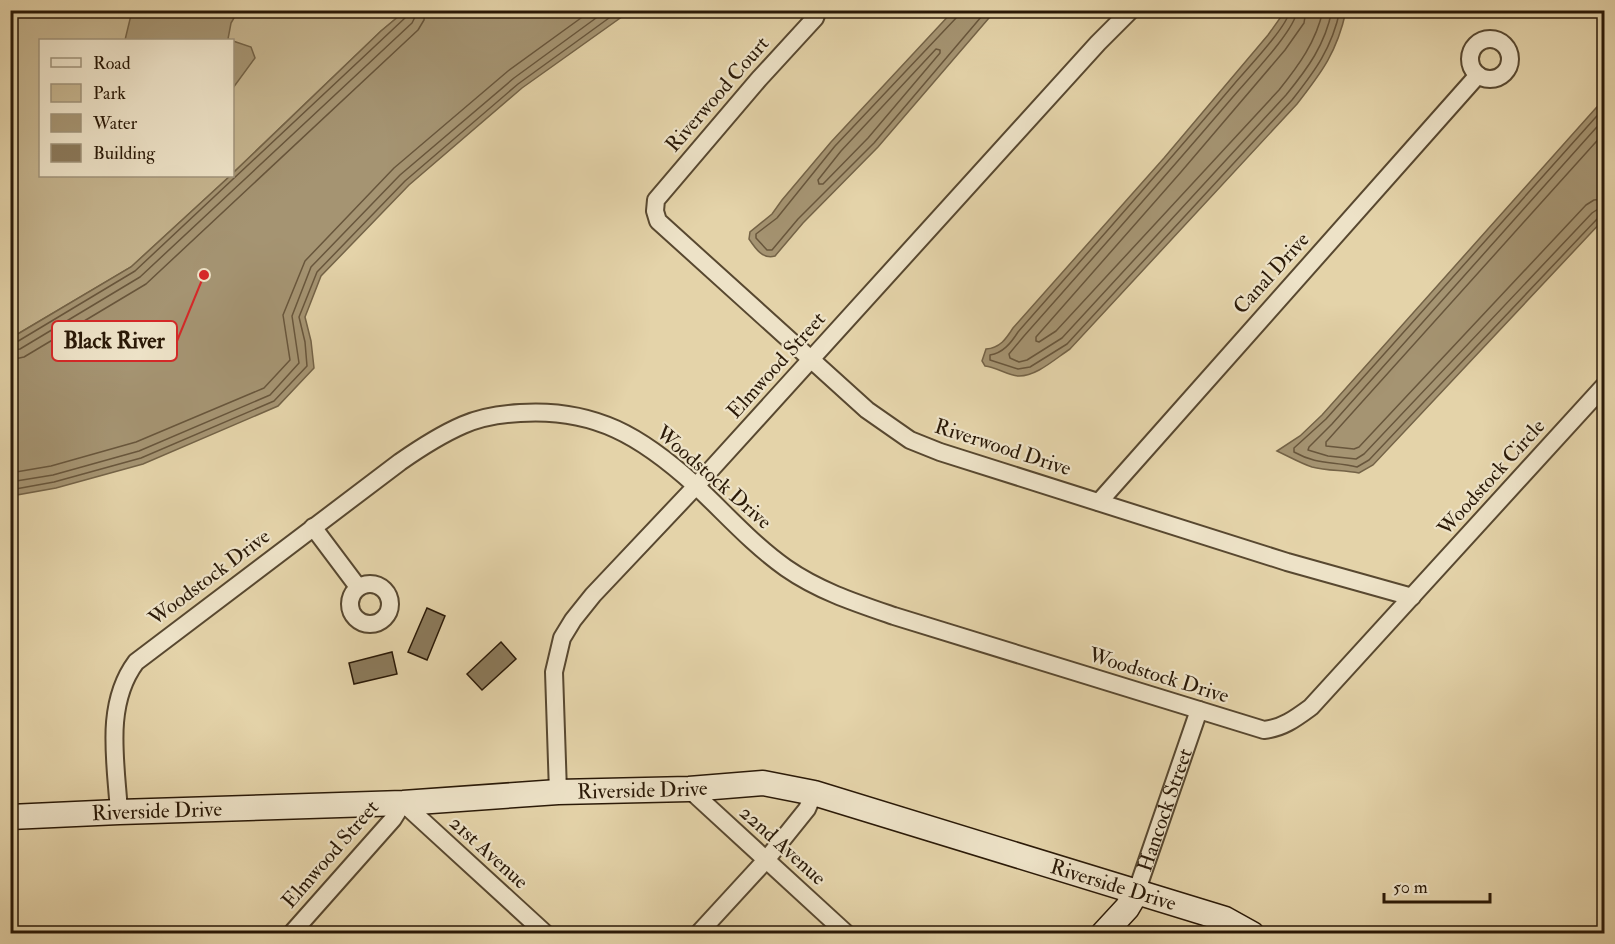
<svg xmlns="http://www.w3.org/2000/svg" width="1615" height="944" viewBox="0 0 1615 944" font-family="'IM FELL Double Pica',serif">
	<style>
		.green { fill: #c4b38d; stroke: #77664a; stroke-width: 1.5 }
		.water { fill: #a59472; stroke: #746347; stroke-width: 1.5 }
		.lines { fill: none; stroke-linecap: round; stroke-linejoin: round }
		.shore { stroke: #68563c; stroke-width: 1.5 }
		.building { fill: #8b7a5b; stroke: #2a1907; stroke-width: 1.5 }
		.street-casing { stroke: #584830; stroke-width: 20 }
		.secondary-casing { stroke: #2a1907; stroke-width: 27 }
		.street { stroke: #ede2c7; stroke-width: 16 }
		.secondary { stroke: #ede2c7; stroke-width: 24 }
		.labels { text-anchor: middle; stroke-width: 4.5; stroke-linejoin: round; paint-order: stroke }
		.street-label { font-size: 21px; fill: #2a1907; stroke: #ede2c7 }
		.leader { fill: none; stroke: #d62828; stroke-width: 2 }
		.callout-dot { fill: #d62828; stroke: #ede2c7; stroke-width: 2 }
		.callout { fill: #ede2c7; stroke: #d62828; stroke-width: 2 }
		.callout-label { font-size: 22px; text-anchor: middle; font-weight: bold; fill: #2a1907 }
	</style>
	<rect width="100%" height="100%" fill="#e4d3a9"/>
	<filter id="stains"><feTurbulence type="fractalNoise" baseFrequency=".00333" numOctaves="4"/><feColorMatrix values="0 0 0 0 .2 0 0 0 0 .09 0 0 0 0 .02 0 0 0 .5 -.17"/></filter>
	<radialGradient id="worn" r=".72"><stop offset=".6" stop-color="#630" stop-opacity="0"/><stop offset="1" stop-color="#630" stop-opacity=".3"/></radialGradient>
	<path class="green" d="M 11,11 L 405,11 L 381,31 L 233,173 L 232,40 L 40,40 L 40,176 L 230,176 L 131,267 L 11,338 Z"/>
	<path class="water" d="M 132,11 L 132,10 L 238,11 L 231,23 L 228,39 L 231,40 L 125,40 Z
		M 405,11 L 630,11 L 522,88 L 409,185 L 321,276 L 305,317 L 311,341 L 314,368 L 278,406 L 143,464 L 56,488 L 11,496 L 11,338 L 131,267 L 230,176 L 232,176 L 233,173 L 381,31 Z
		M 953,11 L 995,11 L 878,147 L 803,223 L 775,256 C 763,260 755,248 749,239 L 750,232 L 772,214 L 782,200 L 831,142 Z
		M 1285,11 L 1346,11 C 1337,52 1322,72 1297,104 L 1070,349 C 1056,358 1036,377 1018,376 C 1007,375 996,367 985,366 L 982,361 L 986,349 C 1000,348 1006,339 1013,328 L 1164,158 L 1268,35 Z
		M 233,41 L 251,47 L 255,58 L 233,88 Z
		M 1604,99 L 1604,219 L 1373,465 L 1359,473 C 1343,470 1327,471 1312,467 C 1300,463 1288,456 1277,451 L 1300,436 L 1322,415 Z"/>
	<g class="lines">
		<path class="shore" d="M 958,10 L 957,17 L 835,146 L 777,218 L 756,234 L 756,238 L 767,250 L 772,250 L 798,219 L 874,143 L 987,10
			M 1290,10 C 1288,26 1247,69 1235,83 C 1164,167 1091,249 1018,332 C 1011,343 1003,353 990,355 L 990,360 L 1018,369 L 1030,367 L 1067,344 L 1292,100 C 1315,71 1332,48 1340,10
			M 1297,10 C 1296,30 1246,81 1232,98 C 1164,178 1094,257 1024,336 L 1009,354 L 1010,358 L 1019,362 L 1027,360 L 1062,338 L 1286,95 C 1308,68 1325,45 1332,10
			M 1306,10 L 1304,23 L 1285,50 L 1181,172 L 1036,337 L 1036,341 L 1039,342 L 1056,331 L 1279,90 C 1299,65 1316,42 1323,10
			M 936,49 L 940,50 L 940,53 L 868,138 L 823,184 L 819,184 L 818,180 L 841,151 Z
			M 1604,108 L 1326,419 L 1294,448 L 1294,452 C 1317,465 1333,461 1357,467 L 1369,460 L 1598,218 L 1604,215
			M 1604,119 L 1332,424 L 1309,447 L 1308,450 L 1328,456 L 1356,459 L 1364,454 L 1592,213 L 1598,209 L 1604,208
			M 1604,133 L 1326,442 L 1326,446 L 1354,449 L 1359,447 L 1586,205 L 1594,200 L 1604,199
			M 10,343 L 15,343 L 135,271 L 406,17 L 409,10
			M 10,351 L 20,349 L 140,277 L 412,23 L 415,17 L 416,10
			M 10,360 L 24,357 L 146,284 L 418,30 L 424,20 L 425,10
			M 10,473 L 51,466 L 136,442 L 264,388 L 290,360 L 283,315 L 305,261 L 394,168 L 508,71 L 592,10
			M 10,482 L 53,475 L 139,451 L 270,395 L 299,363 L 292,316 L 311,267 L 400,175 L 514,78 L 607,10
			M 10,490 L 54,482 L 141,458 L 274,401 L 307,366 L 305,342 L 299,317 L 317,272 L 405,181 L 518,84 L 620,10"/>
	</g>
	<path class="building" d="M 427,608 L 445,616 L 427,660 L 408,652 Z
		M 501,642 L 516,659 L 482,690 L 467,674 Z
		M 392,652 L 397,674 L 354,684 L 349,663 Z"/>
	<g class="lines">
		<defs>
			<g id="street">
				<path d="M 818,10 L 815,18 L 759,79 L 656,200 L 655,211 L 658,221 L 867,410 L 910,440 L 940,452 L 1287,562 L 1412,597"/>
				<circle cx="1490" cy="59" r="20"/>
				<path d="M 1099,502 L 1478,75"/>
				<path d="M 313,527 L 358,587"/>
				<circle cx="370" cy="604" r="20"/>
				<path d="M 689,789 L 847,934"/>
				<path d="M 558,792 L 554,672 L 562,638 L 573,620 L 593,595 L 696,486 L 1098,43 L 1131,10"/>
				<path d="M 119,812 C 116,762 104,705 136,662 L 400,462 C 420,448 440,435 463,425 C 481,417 501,414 520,413 C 595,408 642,437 695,485 C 725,513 752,544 786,568 C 819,591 856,603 894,616 L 1264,730 C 1283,728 1296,718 1311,707 L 1604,386"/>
				<path id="s1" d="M 1136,893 L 1199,710"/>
				<path d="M 291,934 L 393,819 L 403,803 L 546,934"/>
				<path d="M 698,934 L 766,860 L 807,809 L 814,793"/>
			</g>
			<g id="secondary">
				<path id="s2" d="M 10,817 L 119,812 L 403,803 L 558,792 L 689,789 L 763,783 L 814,793 L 1225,919 L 1252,934"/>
				<path d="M 1103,934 L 1127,908 L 1136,893"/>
			</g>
		</defs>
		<use href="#street" class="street-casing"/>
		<use href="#secondary" class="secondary-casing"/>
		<use href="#street" class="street"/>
		<use href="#secondary" class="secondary"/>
	</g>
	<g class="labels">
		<g class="street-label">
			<text transform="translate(717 94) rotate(-49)" y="7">Riverwood Court</text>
			<text transform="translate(1271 273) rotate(-48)" y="7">Canal Drive</text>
			<text transform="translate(776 365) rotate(-48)" y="7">Elmwood Street</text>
			<text transform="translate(1003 447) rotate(18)" y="7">Riverwood Drive</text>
			<text transform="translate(714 477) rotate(41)" y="7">Woodstock Drive</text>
			<text transform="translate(1491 477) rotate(-48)" y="7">Woodstock Circle</text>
			<text transform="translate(209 577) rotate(-37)" y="7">Woodstock Drive</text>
			<text transform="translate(1159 675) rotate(17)" y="7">Woodstock Drive</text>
			<text dy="7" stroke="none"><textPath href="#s2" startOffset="633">Riverside Drive</textPath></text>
			<text dy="7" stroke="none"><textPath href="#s1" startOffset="88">Hancock Street</textPath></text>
			<text dy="7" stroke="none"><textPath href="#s2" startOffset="147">Riverside Drive</textPath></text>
			<text transform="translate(783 845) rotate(42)" y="7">22nd Avenue</text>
			<text transform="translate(489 852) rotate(42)" y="7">21st Avenue</text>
			<text transform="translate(330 854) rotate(-49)" y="7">Elmwood Street</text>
			<text dy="7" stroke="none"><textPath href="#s2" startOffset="1119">Riverside Drive</textPath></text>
		</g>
	</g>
	<path class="leader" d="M204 275L177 341"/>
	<circle class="callout-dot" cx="204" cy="275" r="6"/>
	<rect class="callout" x="52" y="321" width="125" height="40" rx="6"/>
	<g class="callout-label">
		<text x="114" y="348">Black River</text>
	</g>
	<rect width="1615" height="944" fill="none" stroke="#e4d3a9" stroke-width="36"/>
	<rect x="12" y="12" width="1591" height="920" fill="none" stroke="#2a1907" stroke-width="3"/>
	<rect x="18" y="18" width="1579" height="908" fill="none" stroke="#2a1907" stroke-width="1.5"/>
	<rect x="39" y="39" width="195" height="138" fill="#ede2c7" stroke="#9f927a" stroke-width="1.5"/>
	<rect x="51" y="58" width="30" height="9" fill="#ede2c7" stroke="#9f927a" stroke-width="1.5"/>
	<text x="93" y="69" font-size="18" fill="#2a1907">Road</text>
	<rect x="51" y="84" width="30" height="18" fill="#c4b38d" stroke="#9f927a" stroke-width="1.5"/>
	<text x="93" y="99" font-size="18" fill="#2a1907">Park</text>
	<rect x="51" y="114" width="30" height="18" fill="#a59472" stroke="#9f927a" stroke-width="1.5"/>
	<text x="93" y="129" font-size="18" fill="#2a1907">Water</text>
	<rect x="51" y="144" width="30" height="18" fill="#8b7a5b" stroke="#9f927a" stroke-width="1.5"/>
	<text x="93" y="159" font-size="18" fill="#2a1907">Building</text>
	<path d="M1384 893v9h106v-9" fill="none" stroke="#2a1907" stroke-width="3"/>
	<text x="1393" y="893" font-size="18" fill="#2a1907" stroke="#ede2c7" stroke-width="4.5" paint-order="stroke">50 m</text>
	<rect width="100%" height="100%" filter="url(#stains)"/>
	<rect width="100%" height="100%" fill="url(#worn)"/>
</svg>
